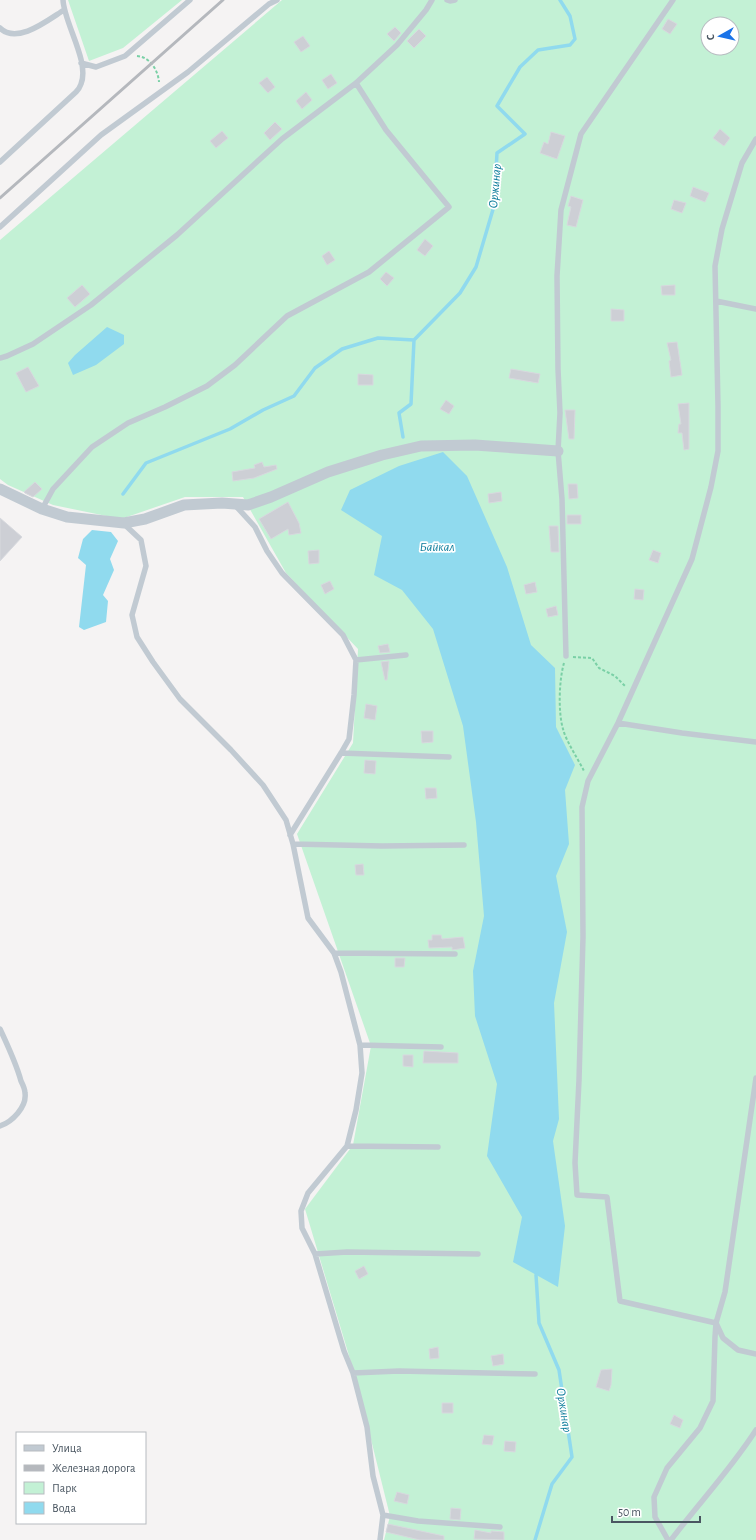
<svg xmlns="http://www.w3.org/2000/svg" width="756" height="1540" viewBox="0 0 756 1540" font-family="'Alegreya Sans',sans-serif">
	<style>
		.green { fill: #c3f1d5; fill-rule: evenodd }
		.water { fill: #90daee }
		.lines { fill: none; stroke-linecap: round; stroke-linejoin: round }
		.stream { stroke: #90daee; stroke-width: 3.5 }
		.building { fill: #cdcfd5; stroke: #d7d9de }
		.path { stroke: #7ad0a6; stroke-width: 2; stroke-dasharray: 3 2; stroke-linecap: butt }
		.lane { stroke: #c1cad2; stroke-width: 5.5 }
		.street { stroke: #c1cad2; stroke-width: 11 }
		.rail { stroke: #b5b8bd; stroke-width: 3 }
		.labels { text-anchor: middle; stroke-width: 3.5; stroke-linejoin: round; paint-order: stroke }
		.water-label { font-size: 13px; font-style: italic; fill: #0c7c9b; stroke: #fff }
	</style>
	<rect width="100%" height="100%" fill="#f5f3f3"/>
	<path class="green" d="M 68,0 L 182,0 L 123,48 L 89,61 Z
		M 282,0 L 756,0 L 756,1540 L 384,1540 L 390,1516 L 356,1379 L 305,1209 L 353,1145 L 371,1046 L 297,834 L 353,743 L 358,649 L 286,573 L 243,497 L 185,497 L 121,519 L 53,505 L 8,485 L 0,479 L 0,240 ZM 708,24 L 732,24 L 732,48 L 708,48 Z"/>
	<path class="water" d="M 107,327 L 124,335 L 124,344 L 96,365 L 73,375 L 68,363 L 75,355 Z
		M 443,452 L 467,476 L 507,567 L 531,645 L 555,668 L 556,727 L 575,765 L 565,790 L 569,844 L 556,876 L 567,932 L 554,1003 L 559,1119 L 553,1141 L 565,1226 L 558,1287 L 513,1262 L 522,1217 L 487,1156 L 497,1084 L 475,1016 L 473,971 L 484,916 L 476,822 L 463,726 L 433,629 L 402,590 L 374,575 L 382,536 L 341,510 L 350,490 L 399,466 Z
		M 92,530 L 111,532 L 118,541 L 110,559 L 114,570 L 103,595 L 108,601 L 106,622 L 84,630 L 79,627 L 86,565 L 78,558 L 83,539 Z"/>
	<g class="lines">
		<path class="stream" d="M 403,437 L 399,413 L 411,404 L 414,340 L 460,293 L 476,267 L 494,206 L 497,153 L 525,134 L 497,106 L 520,67 L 538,50 L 570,45 L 575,39 L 570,16 L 560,0
			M 123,494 L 146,463 L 230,429 L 263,410 L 294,396 L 315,368 L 342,349 L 378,338 L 414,340
			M 535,1540 L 552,1484 L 572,1457 L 559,1370 L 539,1323 L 536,1275"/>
	</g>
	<path class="building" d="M 668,19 L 677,24 L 670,34 L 662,29 Z
		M 395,27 L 401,33 L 394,41 L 387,34 Z
		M 419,29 L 426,36 L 414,48 L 407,41 Z
		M 303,36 L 310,46 L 301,52 L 294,42 Z
		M 331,74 L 337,83 L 328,89 L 322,80 Z
		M 267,77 L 275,87 L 268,93 L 259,83 Z
		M 306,92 L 312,100 L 302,109 L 296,101 Z
		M 275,122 L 282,129 L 270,140 L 264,133 Z
		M 720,129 L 730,138 L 724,146 L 713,138 Z
		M 222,131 L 228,138 L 216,148 L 210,141 Z
		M 551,132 L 565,136 L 557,159 L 540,153 L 544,142 L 548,144 Z
		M 693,187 L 709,193 L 705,202 L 690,196 Z
		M 571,196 L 583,200 L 576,227 L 567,225 L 571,207 L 568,206 Z
		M 674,200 L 686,203 L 682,213 L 671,209 Z
		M 425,239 L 433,246 L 425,256 L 417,250 Z
		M 329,251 L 335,260 L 327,265 L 322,256 Z
		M 386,272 L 394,278 L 387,286 L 380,279 Z
		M 82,285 L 90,294 L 75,307 L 67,298 Z
		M 675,285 L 675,295 L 662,295 L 661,286 Z
		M 611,309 L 624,310 L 624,321 L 611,321 Z
		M 677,342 L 682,375 L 671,377 L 669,361 L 671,360 L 667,343 Z
		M 28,367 L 39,386 L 26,392 L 16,373 Z
		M 511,369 L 540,374 L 538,383 L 509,378 Z
		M 358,374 L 373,375 L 373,385 L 358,385 Z
		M 446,400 L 454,406 L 449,414 L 440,409 Z
		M 689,403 L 689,449 L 684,450 L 682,433 L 678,433 L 679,424 L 681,424 L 678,404 Z
		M 565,410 L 575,410 L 574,439 L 569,439 Z
		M 262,462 L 264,467 L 276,465 L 277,469 L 254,478 L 233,481 L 232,472 L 255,468 L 254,465 Z
		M 35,482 L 42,489 L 33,497 L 25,493 L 24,492 Z
		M 568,484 L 577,484 L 578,498 L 569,499 Z
		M 501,492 L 502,501 L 489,503 L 488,494 Z
		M 288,502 L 299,523 L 301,533 L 289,535 L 288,529 L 271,539 L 259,519 Z
		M 567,515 L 581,515 L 581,524 L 567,524 Z
		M 0,518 L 22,537 L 0,561 Z
		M 549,526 L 558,526 L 559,552 L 551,552 Z
		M 319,550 L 319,563 L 309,564 L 308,551 Z
		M 653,550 L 661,553 L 658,563 L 649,560 Z
		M 330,581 L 334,589 L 325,594 L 321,585 Z
		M 535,582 L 537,592 L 526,594 L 524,585 Z
		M 635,589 L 644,590 L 643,600 L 634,599 Z
		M 556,606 L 558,615 L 548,617 L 546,609 Z
		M 388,644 L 390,652 L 380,653 L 378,646 Z
		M 389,661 L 387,680 L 385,680 L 381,662 Z
		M 366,704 L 377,706 L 375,720 L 364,718 Z
		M 421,731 L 433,731 L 433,742 L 422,743 Z
		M 365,760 L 376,761 L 375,774 L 364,773 Z
		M 425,788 L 436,788 L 437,798 L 426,799 Z
		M 363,864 L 364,875 L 356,875 L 355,865 Z
		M 432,935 L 441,935 L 442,939 L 463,937 L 465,948 L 452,950 L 452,947 L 429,948 L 428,940 L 432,940 Z
		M 395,958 L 405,958 L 404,967 L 395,967 Z
		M 424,1051 L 458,1053 L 458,1063 L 423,1063 Z
		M 403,1055 L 413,1055 L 413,1067 L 403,1066 Z
		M 364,1266 L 368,1274 L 359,1279 L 355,1271 Z
		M 438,1347 L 439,1358 L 430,1359 L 429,1349 Z
		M 503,1354 L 504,1364 L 493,1366 L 491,1356 Z
		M 612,1369 L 611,1385 L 609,1391 L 596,1387 L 601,1370 Z
		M 442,1403 L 453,1403 L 453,1413 L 442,1413 Z
		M 674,1415 L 683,1420 L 680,1428 L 670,1424 Z
		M 484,1435 L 494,1436 L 492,1445 L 482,1444 Z
		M 505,1441 L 516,1442 L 515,1452 L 504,1451 Z
		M 397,1492 L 409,1495 L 407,1504 L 394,1501 Z
		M 451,1508 L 461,1509 L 460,1520 L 450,1519 Z
		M 388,1524 L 444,1536 L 444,1540 L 420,1540 L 386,1532 Z
		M 475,1530 L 491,1533 L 491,1531 L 504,1532 L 504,1540 L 474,1539 Z"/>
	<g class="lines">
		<path class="path" d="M 137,56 C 150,57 158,70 159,82
			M 573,657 L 592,658 L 599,668 L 615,676 L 625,686
			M 564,663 C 559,680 558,712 563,729 C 566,741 578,759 584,771"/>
		<path class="lane" d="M 447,0 L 450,1 L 455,0
			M 0,28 C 17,45 48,20 64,10
			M 81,63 L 96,67 L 125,56 L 190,0
			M 756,139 L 742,163 L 722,229 L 715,266 L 718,406 L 718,451 L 711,487 L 692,559 L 618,723 L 588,781 L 582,807 L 583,937 L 579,1080 L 575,1163 L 577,1195 L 607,1197 L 620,1301 L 716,1323 L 723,1338 L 738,1350 L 756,1354
			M 0,162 L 76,92 C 78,90 80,87 81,84 C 90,62 64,23 63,0
			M 0,227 L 101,135 L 188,72 L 269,4 L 277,0
			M 716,301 L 756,309
			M 0,358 L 7,356 L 33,344 L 91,305 L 177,235 L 282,139 L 356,83 L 397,45 L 426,10 L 432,0
			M 234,504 L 255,527 L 267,551 L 282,573 L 343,635 L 356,660 L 354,695 L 349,739 L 341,753 L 290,835
			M 42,509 L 53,489 L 92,447 L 128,423 L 165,407 L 207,386 L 235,365 L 287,316 L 369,272 L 449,207 L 386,130 L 356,83
			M 124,524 L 141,540 L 146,566 L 132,615 L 137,637 L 153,662 L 180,699 L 231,750 L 263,785 L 286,820 L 293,844 L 308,918 L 334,953 L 341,972 L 360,1045 L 362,1073 L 356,1110 L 347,1146 L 308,1193 L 301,1211 L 302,1228 L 315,1254 L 344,1351 L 353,1373 L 367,1427 L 373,1476 L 383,1515 L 380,1540
			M 566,656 L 562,499 L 558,451 L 560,413 L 558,369 L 557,276 L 561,210 L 581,134 L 673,0
			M 356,660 L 406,655
			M 618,723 L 682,733 L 756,742
			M 341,753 L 449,757
			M 293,844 L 382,846 L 464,845
			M 334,953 L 455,954
			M 0,1029 C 8,1046 16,1063 21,1081 C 23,1085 25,1089 25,1093 C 27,1107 12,1122 0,1126
			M 360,1045 L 441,1047
			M 347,1146 L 438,1147
			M 315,1254 L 347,1252 L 478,1254
			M 353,1373 L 399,1371 L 535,1374
			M 383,1515 L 418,1521 L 500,1527
			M 668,1540 L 655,1517 L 654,1497 L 667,1468 L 700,1428 L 713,1401 L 715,1337 L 716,1323 L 725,1292 L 756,1078
			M 671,1540 C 699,1503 731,1469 756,1430"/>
		<path class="street" d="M 0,489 L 42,509 L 67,517 L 124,523 L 145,519 L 184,505 L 222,503 L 248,505 L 271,497 L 328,472 L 382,455 L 421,446 L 475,445 L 558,451"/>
		<path class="rail" d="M 0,198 L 223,0"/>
	</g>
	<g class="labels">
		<g class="water-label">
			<text transform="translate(494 186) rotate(-85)" y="5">Оржинар</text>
			<text x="437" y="551">Байкал</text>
			<text transform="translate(565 1410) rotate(81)" y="5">Оржинар</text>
		</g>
	</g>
	<rect x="16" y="1432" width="130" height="92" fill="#ffffff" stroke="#b7bbc0"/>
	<rect x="24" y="1445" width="20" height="6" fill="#c1cad2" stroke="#b7bbc0"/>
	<text x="52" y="1452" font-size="12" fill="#4a5661">Улица</text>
	<rect x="24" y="1465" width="20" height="6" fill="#b5b8bd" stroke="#b7bbc0"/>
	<text x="52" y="1472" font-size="12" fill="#4a5661">Железная дорога</text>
	<rect x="24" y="1482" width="20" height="12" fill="#c3f1d5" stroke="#b7bbc0"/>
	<text x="52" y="1492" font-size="12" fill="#4a5661">Парк</text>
	<rect x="24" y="1502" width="20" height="12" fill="#90daee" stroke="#b7bbc0"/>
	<text x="52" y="1512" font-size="12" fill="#4a5661">Вода</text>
	<g transform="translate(720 36) rotate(262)"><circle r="19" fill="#ffffff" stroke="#b7bbc0"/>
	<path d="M0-3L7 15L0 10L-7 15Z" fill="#1a73e8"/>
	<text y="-6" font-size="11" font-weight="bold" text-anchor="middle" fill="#4a5661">С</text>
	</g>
	<path d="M612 1516v6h88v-6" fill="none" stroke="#4a5661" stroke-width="2"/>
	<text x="618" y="1516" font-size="12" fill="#4a5661" stroke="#ffffff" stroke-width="3" paint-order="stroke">50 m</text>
</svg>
